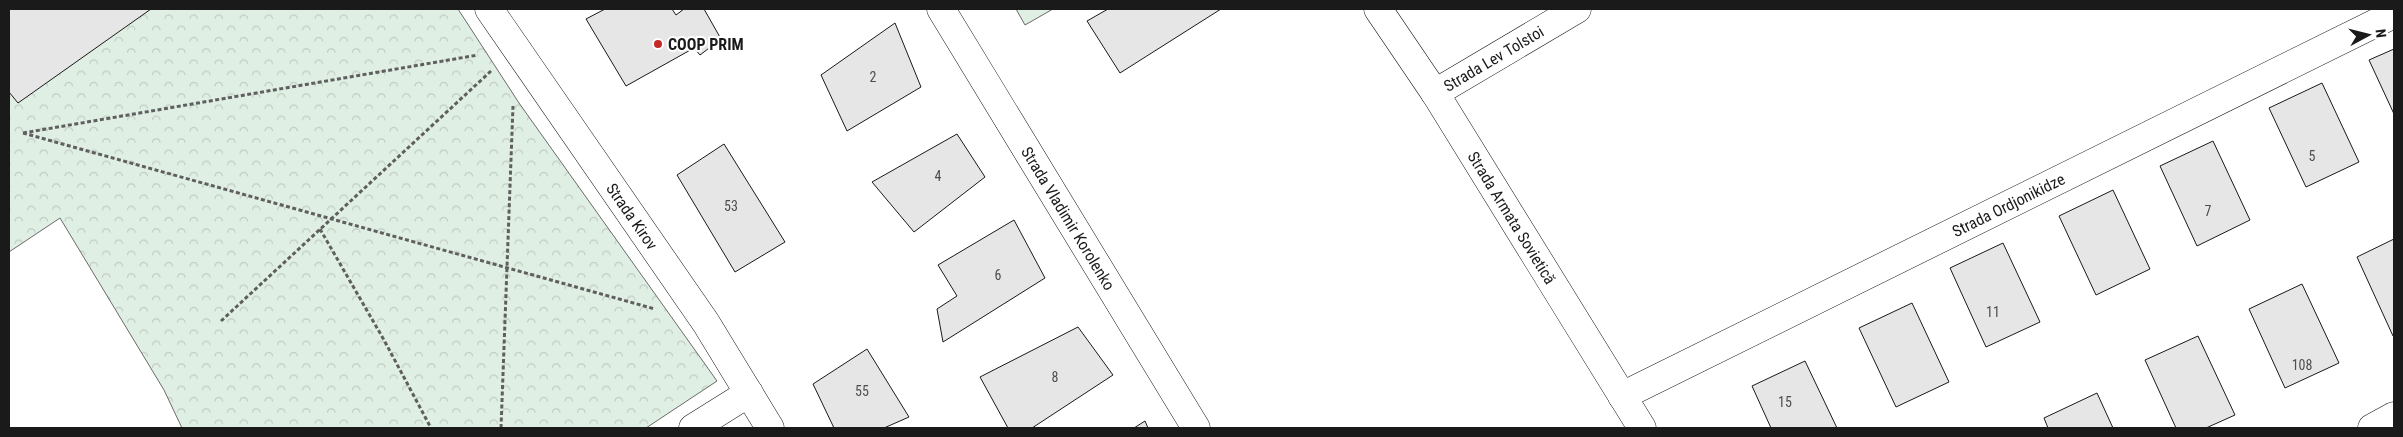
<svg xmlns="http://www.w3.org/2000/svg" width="2403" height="437" viewBox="0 0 2403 437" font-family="'Roboto Condensed',sans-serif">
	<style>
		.green { fill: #e0efe3; stroke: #6a6a6a }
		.forest { fill: url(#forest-crowns); stroke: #6a6a6a }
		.building { fill: #e6e6e6; stroke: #1a1a1a }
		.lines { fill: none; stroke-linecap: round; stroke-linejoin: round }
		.minor-casing { stroke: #1a1a1a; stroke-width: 29 }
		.path { stroke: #5f5f5f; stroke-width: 3; stroke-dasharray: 4 2.5; stroke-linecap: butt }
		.minor { stroke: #fff; stroke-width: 28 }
		.poi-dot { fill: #c62828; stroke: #fff; stroke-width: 2 }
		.labels { text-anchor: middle; stroke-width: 4; stroke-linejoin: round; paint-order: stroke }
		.number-label { font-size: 14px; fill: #4d4d4d }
		.poi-label { font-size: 16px; font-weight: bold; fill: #1a1a1a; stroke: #fff; text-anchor: start }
		.street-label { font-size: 16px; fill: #1a1a1a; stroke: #fff }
	</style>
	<defs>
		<pattern id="forest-crowns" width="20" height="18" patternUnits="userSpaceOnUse" patternTransform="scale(1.25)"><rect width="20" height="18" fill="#e0efe3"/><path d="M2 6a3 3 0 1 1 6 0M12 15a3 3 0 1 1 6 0" fill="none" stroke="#c0ccc2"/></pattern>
	</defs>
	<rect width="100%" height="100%" fill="#fff"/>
	<path class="green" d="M 1016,9 L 1053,9 L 1025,25 Z"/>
	<path class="forest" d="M 9,9 L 458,9 L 519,103 L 717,381 L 646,428 L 182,428 L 164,390 L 60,218 L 9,252 Z"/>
	<path class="building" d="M 9,9 L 151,9 L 18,103 L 9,92 Z
		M 605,9 L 672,9 L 676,15 L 684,9 L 704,9 L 721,39 L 700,55 L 694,48 L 626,86 L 586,19 Z
		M 1108,9 L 1221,9 L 1120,73 L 1087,21 Z
		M 895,23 L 921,87 L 847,131 L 821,75 Z
		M 2394,49 L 2394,114 L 2369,60 Z
		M 2322,83 L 2359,162 L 2306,187 L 2269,108 Z
		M 957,134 L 985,177 L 914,232 L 872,182 Z
		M 2213,141 L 2250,220 L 2197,246 L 2160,166 Z
		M 724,144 L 785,242 L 735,272 L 677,175 Z
		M 2113,190 L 2150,269 L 2096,295 L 2059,216 Z
		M 1014,220 L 1045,278 L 943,342 L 937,309 L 957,296 L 938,265 Z
		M 2394,239 L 2394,335 L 2393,336 L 2357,257 Z
		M 2003,243 L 2040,322 L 1986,347 L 1950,268 Z
		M 2302,284 L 2339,363 L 2285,388 L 2249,309 Z
		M 1912,303 L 1949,382 L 1896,407 L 1859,328 Z
		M 1078,327 L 1113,375 L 1032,428 L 1008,428 L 980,377 Z
		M 2198,336 L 2235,415 L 2206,428 L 2176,428 L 2145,360 Z
		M 867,349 L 909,417 L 884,428 L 834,428 L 813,384 Z
		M 1805,361 L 1837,428 L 1771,428 L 1752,386 Z
		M 2097,393 L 2113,428 L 2048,428 L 2044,418 Z
		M 1145,421 L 1148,428 L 1134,428 Z"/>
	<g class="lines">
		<defs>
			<g id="minor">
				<path id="s1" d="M 489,9 L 706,323 L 770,428"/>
				<path id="s2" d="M 941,9 L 1196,428"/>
				<path id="s3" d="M 1378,9 L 1435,93 L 1642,428"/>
				<path id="s4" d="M 1435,93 L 1577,9"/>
				<path id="s5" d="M 1622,396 L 2394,14"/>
				<path d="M 693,428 L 749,393"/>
				<path d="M 2372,428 L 2394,416"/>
			</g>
		</defs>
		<use href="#minor" class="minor-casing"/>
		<path class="path" d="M 23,133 L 655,309
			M 23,133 L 478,55
			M 320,229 L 384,340 L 431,428
			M 221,321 L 491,71
			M 501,428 L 513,106"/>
		<use href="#minor" class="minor"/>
	</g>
	<circle class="poi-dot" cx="658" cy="44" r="5"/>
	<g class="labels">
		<g class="number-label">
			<text x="873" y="82">2</text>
			<text x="2312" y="161">5</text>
			<text x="938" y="181">4</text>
			<text x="731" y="211">53</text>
			<text x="2208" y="216">7</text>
			<text x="998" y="280">6</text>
			<text x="1993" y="317">11</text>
			<text x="2302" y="370">108</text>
			<text x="1055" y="382">8</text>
			<text x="862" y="396">55</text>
			<text x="1785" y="407">15</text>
		</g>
		<g class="poi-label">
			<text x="668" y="50">COOP PRIM</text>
		</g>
		<g class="street-label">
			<text dy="6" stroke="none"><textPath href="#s4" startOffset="68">Strada Lev Tolstoi</textPath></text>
			<text dy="6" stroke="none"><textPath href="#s5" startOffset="431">Strada Ordjonikidze</textPath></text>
			<text dy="6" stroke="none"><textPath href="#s1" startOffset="252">Strada Kirov</textPath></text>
			<text dy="6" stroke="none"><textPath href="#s3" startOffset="248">Strada Armata Sovietică</textPath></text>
			<text dy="6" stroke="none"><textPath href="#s2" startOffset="245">Strada Vladimir Korolenko</textPath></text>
		</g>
	</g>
	<rect width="2403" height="437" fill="none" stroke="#1a1a1a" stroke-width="20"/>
	<g transform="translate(2368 35) rotate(83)" stroke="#ffffff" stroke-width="4" paint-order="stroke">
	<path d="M0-4L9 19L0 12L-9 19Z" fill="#1a1a1a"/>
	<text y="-8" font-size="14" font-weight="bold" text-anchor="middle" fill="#1a1a1a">N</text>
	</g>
</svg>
